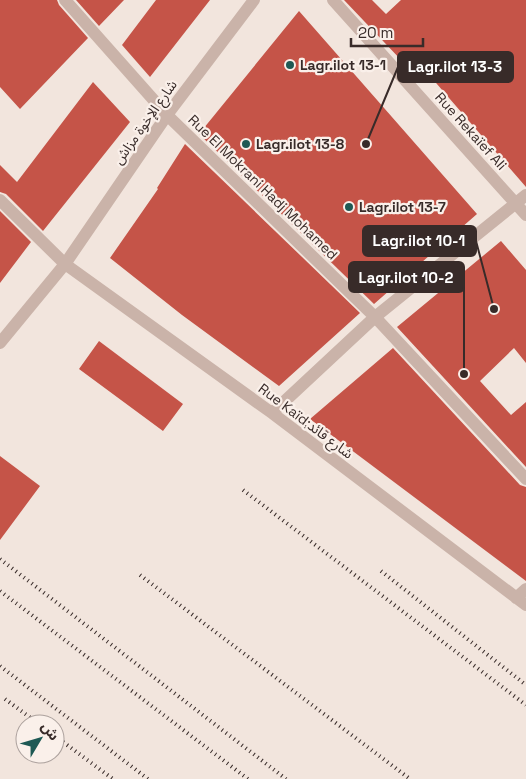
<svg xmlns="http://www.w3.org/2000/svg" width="526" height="779" viewBox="0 0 526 779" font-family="'Space Grotesk','Noto Sans Arabic',sans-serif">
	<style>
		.building { fill: #c55448 }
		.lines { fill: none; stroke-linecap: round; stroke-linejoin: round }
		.minor { stroke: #cab3a9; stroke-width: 12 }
		.rail { stroke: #382b29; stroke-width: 4; stroke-dasharray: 1 4; stroke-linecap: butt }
		.poi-dot { fill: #1e5954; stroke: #faf0ea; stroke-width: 2 }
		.labels { text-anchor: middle; stroke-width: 4.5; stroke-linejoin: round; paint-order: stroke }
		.poi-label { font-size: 14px; font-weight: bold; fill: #382b29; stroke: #faf0ea; text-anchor: start }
		.street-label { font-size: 14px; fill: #382b29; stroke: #faf0ea }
		.leader { fill: none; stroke: #382b29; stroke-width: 2 }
		.callout-dot { fill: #382b29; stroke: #faf0ea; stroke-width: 2 }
		.callout { fill: #382b29; stroke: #382b29; stroke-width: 2 }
		.callout-label { font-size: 15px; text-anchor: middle; font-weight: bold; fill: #fff }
	</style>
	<rect width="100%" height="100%" fill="#f2e5dd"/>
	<path class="building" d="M 0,0 L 57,0 L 59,5 L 88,38 L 20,109 L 0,87 Z
		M 76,0 L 124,0 L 99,26 Z
		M 156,0 L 210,0 L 150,77 L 122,45 Z
		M 344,0 L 372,0 L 386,14 L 401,0 L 526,0 L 526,187 L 411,54 L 403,62 Z
		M 299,11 L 477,214 L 374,304 L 199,134 Z
		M 93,82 L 130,122 L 43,231 L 6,194 L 0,192 L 0,165 L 17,182 Z
		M 185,144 L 360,313 L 279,386 L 182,315 L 110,258 L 158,189 L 157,188 Z
		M 0,211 L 31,242 L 0,283 Z
		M 501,241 L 526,270 L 526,363 L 514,348 L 480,381 L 511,415 L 526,402 L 526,467 L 397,327 Z
		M 99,341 L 183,404 L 163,431 L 79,369 Z
		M 393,348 L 520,485 L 526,487 L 526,581 L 310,419 Z
		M 0,456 L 40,486 L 0,540 Z"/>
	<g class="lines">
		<path class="minor" d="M 65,0 L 167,115 L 375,317 L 526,479
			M 333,0 L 526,215
			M 0,200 L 65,264 L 272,413 L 526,605
			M 0,343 L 65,264 L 167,115 L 254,0
			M 272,413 L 375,317 L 526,195
			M 516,598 L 526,589"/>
		<path class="rail" d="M 243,490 L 526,705
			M 0,559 L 286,779
			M 381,571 L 526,685
			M 140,575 L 410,779
			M 0,591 L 248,779
			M 0,666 L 148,779
			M 5,699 L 39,724
			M 55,736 L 113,779"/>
	</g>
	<g class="poi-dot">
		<circle cx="290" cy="65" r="5"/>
		<circle cx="246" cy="144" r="5"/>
		<circle cx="349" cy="207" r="5"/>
	</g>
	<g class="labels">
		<g class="poi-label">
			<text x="300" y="70">Lagr.ilot 13-1</text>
			<text x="256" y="149">Lagr.ilot 13-8</text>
			<text x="359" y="212">Lagr.ilot 13-7</text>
		</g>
		<g class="street-label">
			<text transform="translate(145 122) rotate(-55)" y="5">شارع الإخوة مزاش</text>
			<text transform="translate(471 131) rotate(48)" y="5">Rue Rekaïef Ali</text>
			<text transform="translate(263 187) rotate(44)" y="5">Rue El Mokrani Hadj Mohamed</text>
			<text transform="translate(306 421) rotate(37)" y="5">Rue Kaïd;شارع قائد</text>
		</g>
	</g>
	<path class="leader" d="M366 144L398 67M494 309L476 241M464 374L464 277"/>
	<g class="callout-dot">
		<circle cx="366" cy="144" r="5"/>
		<circle cx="494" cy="309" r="5"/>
		<circle cx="464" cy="374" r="5"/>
	</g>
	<g class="callout">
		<rect x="398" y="52" width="115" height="30" rx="5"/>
		<rect x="363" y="226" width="113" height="30" rx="5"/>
		<rect x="349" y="262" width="115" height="30" rx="5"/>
	</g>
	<g class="callout-label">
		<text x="455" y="72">Lagr.ilot 13-3</text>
		<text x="419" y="246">Lagr.ilot 10-1</text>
		<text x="406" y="283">Lagr.ilot 10-2</text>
	</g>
	<g transform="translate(40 739) rotate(52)"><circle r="24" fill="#faf0ea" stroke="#aca19d"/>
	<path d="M0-4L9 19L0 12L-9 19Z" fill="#1e5954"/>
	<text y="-8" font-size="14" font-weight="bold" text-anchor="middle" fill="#382b29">ش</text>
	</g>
	<path d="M351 38v8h72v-8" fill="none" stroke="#382b29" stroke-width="2.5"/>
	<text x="358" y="38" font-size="15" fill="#382b29" stroke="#faf0ea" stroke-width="4" paint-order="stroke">20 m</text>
</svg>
